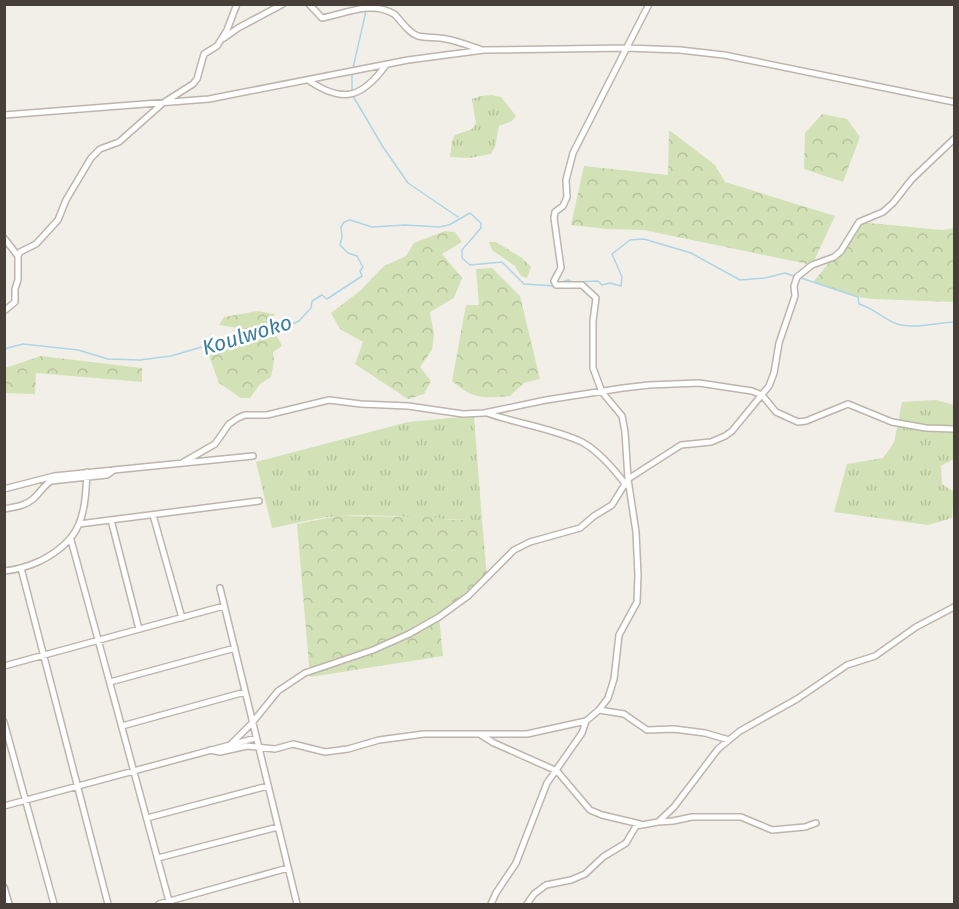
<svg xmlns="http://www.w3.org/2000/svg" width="959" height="909" font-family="'Fira Sans',sans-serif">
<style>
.grass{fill:url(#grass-tufts)}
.forest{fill:url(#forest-crowns)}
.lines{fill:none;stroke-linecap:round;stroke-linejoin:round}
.stream{stroke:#acd5e8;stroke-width:1.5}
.minor-casing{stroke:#bdb5ac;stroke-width:8}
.minor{stroke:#fff;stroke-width:5}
.labels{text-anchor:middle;stroke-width:5;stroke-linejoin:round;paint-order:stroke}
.water-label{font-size:21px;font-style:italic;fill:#3b7d9e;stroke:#fff}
</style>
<defs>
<pattern id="grass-tufts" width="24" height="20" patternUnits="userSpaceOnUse" patternTransform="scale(1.5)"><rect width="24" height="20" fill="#d2e2b6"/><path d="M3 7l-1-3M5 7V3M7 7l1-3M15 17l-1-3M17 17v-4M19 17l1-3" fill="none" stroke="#b6c39d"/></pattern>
<pattern id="forest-crowns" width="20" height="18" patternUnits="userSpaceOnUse" patternTransform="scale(1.5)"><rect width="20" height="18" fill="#d2e2b6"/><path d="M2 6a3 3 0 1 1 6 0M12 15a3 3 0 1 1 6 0" fill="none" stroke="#b6c39d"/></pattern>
</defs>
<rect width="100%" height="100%" fill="#f2efe9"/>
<path class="grass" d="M492,95l9,2 15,19 -4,5 -13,5 -4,21 -4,7 -22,4 -19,-1 2,-16 3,-6 17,-6 4,-5 -4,-25 9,-3z
M496,242l26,16 9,9 -4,11 -6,-2 -6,-10 -23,-16 -3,-8z
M936,400l18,5v54l-13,7 1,18 12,8 -2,26 -24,7 -94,-13 13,-48 36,-6 11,-15 8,-41z
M474,416l8,104c-47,1 -94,-7 -142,-4 -22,1 -46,8 -68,12l-16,-66 152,-40z"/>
<path class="forest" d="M822,114l25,5 13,18 -17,45 -39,-13 1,-36z
M669,130l46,35 10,17 110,34 -23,49 -168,-35 -38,-1 -35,-4 13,-59 84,9z
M859,222l83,8 12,-2v77l-1,-3 -80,-3 -15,-2 -45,-15 21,-25z
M445,231l10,1 7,10 -20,12 20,24 -8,20 -24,14 4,22 -2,16 -12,17 11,14 -7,13 -16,5 -53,-35 8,-22 -23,-13 -9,-16 29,-22 24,-25 22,-10 8,-13z
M492,268l28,28 20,83 -16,4 -14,13c-27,2 -36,4 -58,-15l14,-76h13l-3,-36z
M258,311l16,3v12l-25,4 -30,-5 5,-8z
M277,336l5,10 -9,6 1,9 -3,16 -11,7 -10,14h-9l-22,-15 -10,-27 8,-9z
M41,356l101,12v14l-106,-9 -1,21 -30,-1v-25z
M338,516l94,1 18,3h32l5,58 -48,39 4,39 -133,21 -13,-153z"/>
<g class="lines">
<path class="stream" d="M353,68l13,-57
M352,92v-19
M353,96l30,51 25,36 50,34
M798,277l60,20 1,7c14,4 25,15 38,20 16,5 40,-1 57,-2
M559,283l9,-3 5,2 25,-1 4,4 8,-2 11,3 1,-9 -10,-23 18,-14 14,-1 47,14 49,27 25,-2 20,-5 9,3
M4,349l19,-5 55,6 30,9 32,1 31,-4 41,-12 74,-17 13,-6 12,-13 1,-7 10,-6 5,4 35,-23 -2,-5 3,-4 -6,-11 -9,-3 -8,-8 2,-8 -1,-10 3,-5 6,-2 22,7 33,-2 34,2 10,-2 21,-12 11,10v5l-19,22v8l8,7 32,-3 22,22 31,2"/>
<defs>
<path id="minor" d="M309,4l13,14c23,-4 49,-18 72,-4 8,7 13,18 24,22 9,2 19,1 28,3 12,2 24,7 36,11
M224,38l14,-10 45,-24
M308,80c35,24 54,18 78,-15
M4,115l205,-16 199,-39 76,-10 142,-2 54,2 44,5 230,47
M4,238l14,18
M4,311l11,-9v-13l3,-9v-24l2,-4 16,-8 22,-24 8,-20 25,-42 9,-9 19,-7 44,-39 30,-19 4,-5 7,-25 13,-8 10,-16 10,-26
M487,413c31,11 65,15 95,29 18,10 32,27 44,43
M182,463l33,-19 14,-20 9,-6 7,-3h22l62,-15 32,4 47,2 55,8 21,-1 62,-13 77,-12 26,-3 50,-2 53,8 10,4 14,17 22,10 8,-1 42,-17 44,18 34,6 28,1
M4,489l50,-13 199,-20
M4,509c11,-2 21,-3 29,-10 7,-6 10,-13 18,-18l56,-6 7,-5
M153,515l29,103
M111,520l28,109
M79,524l180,-23
M71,540l98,361
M21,568l87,336
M4,571c13,-1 25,-5 36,-10 42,-21 45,-45 47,-89
M220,588l77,316
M4,666l220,-60
M110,682l125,-34
M599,710l25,4 23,16 27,-1 31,4 24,7
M4,722l50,182
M122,726l123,-34
M481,735l13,8 63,28 33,39 12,5 38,9
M210,750l10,2 27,-6 28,3 18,-5 32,8 23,-3 31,-9 45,-6h103l59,-13
M220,752l11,-8 21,-21 26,-32 27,-18 68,-23 36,-16 30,-17 29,-21 46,-46 16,-8 50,-14 14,-12 18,-11 16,-26 53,-34 30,-3 14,-6 7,-5 37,-45 5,-13 5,-30 16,-47 -1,-10 3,-9 15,-12 22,-8 7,-6 18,-29 24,-10 10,-9 19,-24 42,-40
M4,806l252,-68
M147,818l121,-32
M658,822l15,-1 19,-4h49l31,13 33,-3 11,-4
M158,858l120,-31
M4,887l5,17
M159,904l129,-36
M491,904l5,-11 20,-30 31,-80 35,-50 4,-12 13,-11 9,-12 6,-19 5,-44 18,-33 1,-27 -2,-43 -8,-53 -3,-47 -3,-16 -20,-24 -9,-24v-47l3,-23 -14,-13h-26l-2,-4 7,-13 -7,-50 1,-6 8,-6 4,-9 -1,-17 7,-27 76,-149
M527,904l7,-10 12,-9 25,-5 14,-6 18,-17 23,-14 10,-17 22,-4 16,-15 44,-58 22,-18 57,-32 50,-34 28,-9 41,-29 38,-20"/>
</defs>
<use href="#minor" class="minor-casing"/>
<use href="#minor" class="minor"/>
</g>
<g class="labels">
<g class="water-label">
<text transform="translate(247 335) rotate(-17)" y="7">Koulwoko</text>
</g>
</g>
<rect width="959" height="909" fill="none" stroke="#453f38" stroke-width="12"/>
</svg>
